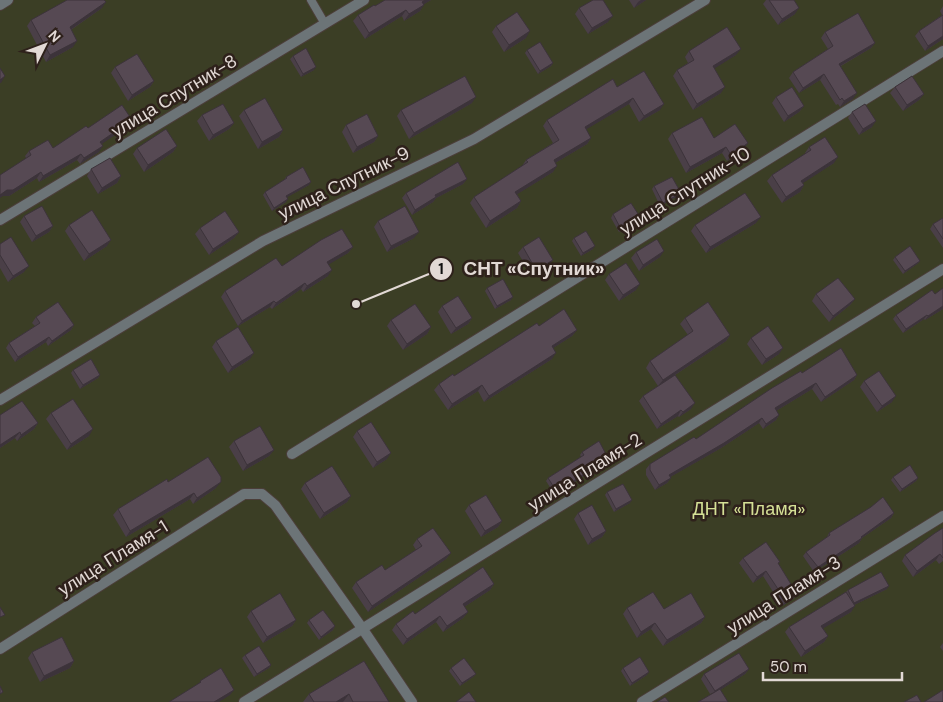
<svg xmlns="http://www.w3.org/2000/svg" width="943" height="702" font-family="'DM Sans',sans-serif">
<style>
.green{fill:#3b3e25}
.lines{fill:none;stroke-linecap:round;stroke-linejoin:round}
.lane-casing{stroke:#4b3e39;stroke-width:10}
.street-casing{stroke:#4b3e39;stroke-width:12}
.lane{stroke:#6c7477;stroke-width:8}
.street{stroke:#6c7477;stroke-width:10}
.wall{fill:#4a3f47}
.shaded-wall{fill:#3c333a}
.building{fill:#564953;stroke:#3c333a}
.labels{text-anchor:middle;stroke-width:5;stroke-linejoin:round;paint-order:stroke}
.street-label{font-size:18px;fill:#e2d9d5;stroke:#2e211b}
.park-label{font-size:18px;fill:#d5e096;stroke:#2e211b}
.leader{fill:none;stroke:#e2d9d5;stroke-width:2}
.callout-dot{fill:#e2d9d5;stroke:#2e211b;stroke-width:2}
.mark-label{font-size:15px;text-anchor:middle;font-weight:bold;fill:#111}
.callout-label{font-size:19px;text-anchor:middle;font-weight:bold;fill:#e2d9d5;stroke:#2e211b;stroke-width:5;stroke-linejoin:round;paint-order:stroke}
</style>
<rect width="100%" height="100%" fill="#2e211b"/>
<path class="green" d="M0,0h943v702h-943z"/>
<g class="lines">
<defs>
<path id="lane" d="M311,0l14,24"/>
<path id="street" d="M0,5l8,-5
M0,220l364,-220
M0,400l263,-159 211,-102 231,-139
M292,454l651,-403
M0,649l244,-155h18l13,11 87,123 50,74
M244,702l699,-433
M642,702l301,-186"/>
</defs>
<use href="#lane" class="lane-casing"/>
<use href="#street" class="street-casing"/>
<use href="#lane" class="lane"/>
<use href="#street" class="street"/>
</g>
<path class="wall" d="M385,0h46l-7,4 -4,7 -16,10 -2,-5 -37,23 -12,-18 5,-6 17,-9z
M629,0h17l-12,8z
M766,0h28l1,14 -17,11 -15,-21z
M943,6v33l-18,12 -10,-15 4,-5 23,-16 -2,-4z
M102,8l-31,22 2,17 -27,15 -19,-36 4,-6z
M579,8l29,14 -20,12 -13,-20z
M496,26l30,12 -22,14 -12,-20z
M825,32l50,11 -4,5 -30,18 12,33 -13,8 -2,-3 -2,1 -16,-25 -21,13 -10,-15 4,-6 35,-23 -7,-11z
M527,50l26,13 -2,3 -13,8 -13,-21z
M689,51l47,4 -22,13 7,25 -28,17 -20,-34 4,-6 11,-7 -3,-6z
M293,56l21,14 -13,7 -11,-18z
M115,67l39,14 -4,6 -22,14 -17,-28z
M617,87l43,23 -21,12 -10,-18 -43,25 5,9 -4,6 -32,19 -2,9 -36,22 4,7 -4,7 -31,20 -16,-25 4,-6 48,-31 4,-6 27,-17 -10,-17 4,-6z
M895,87l29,7 -5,6 -16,11 -13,-18z
M776,97l28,9 -5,6 -15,10 -12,-19z
M472,103l-63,36 -12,-23 4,-6z
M244,110l39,20 -4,7 -21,12 -19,-33z
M852,112l20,15 -13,8 -11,-17z
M202,115l32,8 -5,6 -20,12 -12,-20z
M346,125l32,11 -4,6 -21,11 -11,-21z
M128,126l-27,18 -2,8 -19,12 -3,-4 -38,22 -2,-4 -28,18h-6l23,-38 -1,-2 4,-5 24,-3 35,-20z
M672,133l42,5 30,11 -17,12 -5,-8 -36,20 -18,-34z
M177,146l-4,6 -29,20 -11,-18 4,-6z
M809,147l25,16 -32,20 2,2 -4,7 -18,11 -15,-22 5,-6 33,-21v-1z
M91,169l30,7 -4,7 -19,11 -11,-18z
M286,177l23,8 -22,12 -1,5 -14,9 -9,-16 2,-3 19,-12z
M467,179l-4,5 -27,14 -3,4 -21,13 -10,-17 4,-5z
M654,186l24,10 -18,10 -8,-17z
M613,214l27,3 -2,3 -19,12 -8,-14z
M24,216l29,10 -4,6 -17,10 -12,-20z
M943,218v30l-13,-19 3,-5z
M378,221l36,17 -27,14 -13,-25z
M756,223l-50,30 -15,-22 4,-6z
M69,225l38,21 -23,15 -19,-30z
M200,228l39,4 -5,6 -25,17 -14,-21z
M574,238l19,11 -12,7 -9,-15z
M0,244l24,28 -16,10 -8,-14z
M353,247l-5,6 -20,11v12l-25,16 -2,-3 -29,20 -2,-2 -32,19 -17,-29 4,-6 57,-25z
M523,247l30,13 -5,6 -16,10 -14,-23z
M636,252l24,5 -21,14 -8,-13z
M895,257l25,4 -3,3 -14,10 -10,-14z
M609,274l27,16 -17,11 -14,-21z
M487,288l24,12 -16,9 -10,-18z
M816,294l39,5 -5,6 -21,17 -17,-21z
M442,306l30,12 -4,6 -17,10 -13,-22z
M943,309l-18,11 -1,-1 -21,14 -10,-14 3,-4z
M36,317l38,8 -3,5 -23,16 -2,-4 -31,20 -9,-14 3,-5 26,-17 -3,-3z
M685,318l45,17 -4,6 -51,34 16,34 -12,8 -1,-1 -21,13 -18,-28 4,-5 15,-10 -12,-18 4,-7 38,-26 -8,-11z
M391,320l40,7 -4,7 -24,16 -16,-24z
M539,326l38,4 -5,6 -19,12 -1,11 -68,43 -6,-11 -30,19 -14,-20 5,-6 15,-8z
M751,338l28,16 -17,11 -15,-21z
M216,341l34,18 -22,14 -16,-26z
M73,370l27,5 -2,3 -18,11 -9,-16z
M802,373l55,2 -3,5 -33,22 -9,-13 -36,22 3,4 -3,5 -13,9 -4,-6 -38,25 -51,29 1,1 -4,5 -12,7 -9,-15v-6l4,-5 46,-25z
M864,381l28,21 -15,10 -17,-25z
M51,413l38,23 -22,14 -21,-31z
M0,415l38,8 -4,6 -17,12 -2,-3 -15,10z
M357,431l30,28 -14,9 -20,-31z
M234,441l40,9 -5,6 -26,15 -14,-24z
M582,452l24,9 -51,34 -9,-14 2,-3 33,-21 -1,-2z
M893,477l25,1 -2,3 -16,11 -9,-12z
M168,482l48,6 -23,16 -3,-5 -64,38 -13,-22 5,-6z
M305,483l46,13 -4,6 -27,17 -19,-30z
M607,492l23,11 -16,9 -9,-17z
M469,505l33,16 -4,6 -17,10 -16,-26z
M578,513l28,18 -4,6 -14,8 -14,-26z
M894,513l-3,5 -29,20 -3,5 -45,29 -11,-16 3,-4 21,-15 2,-4z
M943,528v33l-4,3 -3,-4 -23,17 -11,-16 3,-6z
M417,539l34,14 -5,6 -78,53 -16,-24 4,-6 29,-12 31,-20 -3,-5z
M743,558l35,6 19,30 -4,5 -11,7 -19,-30 -10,7 -14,-20z
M494,584l-4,6 -26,17 4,5 -5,6 -20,14 -7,-10 -33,23 -11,-15 4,-6 19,-10z
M887,589l-33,16 -3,7 -28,16 5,8 -4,6 -23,15 -16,-25 4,-5 57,-35 2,-2z
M627,608l37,1 41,8 -4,6 -38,23 -12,-17 -14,9 -14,-24z
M251,611l45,9 -4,6 -29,17 -16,-26z
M309,620l26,6 -2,4 -14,10 -12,-17z
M943,643v8l-3,-4z
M32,652l42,9 -4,7 -30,14 -12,-24z
M245,655l26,10 -2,3 -15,9 -12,-19z
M364,661l25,41h-86l6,-8z
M451,668l25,6 -3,3 -13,9 -11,-15z
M623,668l24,7 -17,11 -9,-15z
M749,669l-4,5 -25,16 -10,4 -9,-15 3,-5z"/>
<path class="shaded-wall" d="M425,0h6l-13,8 4,-6z
M641,0h5l-12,8 4,-6z
M106,2l-4,6 -36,25 4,-6z
M424,5l-4,6 -16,10 5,-7z
M799,8l-4,6 -17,11 4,-6z
M406,10l-4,6 -37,23 4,-6z
M613,16l-5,6 -20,12 4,-6z
M530,31l-4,7 -22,14 5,-7z
M943,36v3l-18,12 3,-5z
M77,41l-4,6 -27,15 4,-7z
M875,43l-4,5 -36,21 4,-5z
M741,49l-5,6 -27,17 4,-6z
M553,63l-2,3 -13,8 2,-3z
M316,67l-2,3 -13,7 2,-3z
M824,74l-4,6 -21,13 4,-5z
M5,76l-4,7h-1v-3z
M154,81l-4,6 -22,14 4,-6z
M725,87l-4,6 -28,17 4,-6z
M857,93l-4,6 -13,8 4,-6z
M924,94l-5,6 -16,11 4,-6z
M476,97l-4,6 -63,36 5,-6z
M633,98l-4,6 -49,29 5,-6z
M664,104l-4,6 -21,12 5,-6z
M804,106l-5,6 -15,10 4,-6z
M132,120l-4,6 -32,22 4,-6z
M876,121l-4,6 -13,8 4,-6z
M234,123l-5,6 -20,12 4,-6z
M283,130l-4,7 -21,12 4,-7z
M378,136l-4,6 -21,11 4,-6z
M591,138l-4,6 -37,22 4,-6z
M748,143l-4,6 -17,12 4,-6z
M103,146l-4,6 -19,12 4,-6z
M177,146l-4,6 -29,20 4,-7z
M726,147l-4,6 -36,20 4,-6z
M81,154l-4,6 -38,22 4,-6z
M838,157l-4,6 -37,24 4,-6z
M557,166l-4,6 -42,26 4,-6z
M41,172l-4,6 -28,18h-6l-3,2v-3l7,-5z
M121,176l-4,7 -19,11 4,-6z
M467,179l-4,5 -27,14 -3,4 -21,13 3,-5 20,-15z
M311,182l-2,3 -25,14 2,-3z
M804,185l-4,7 -18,11 4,-6z
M681,193l-3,3 -18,10 3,-3z
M288,199l-2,3 -14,9 2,-3z
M521,201l-4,7 -31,20 4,-7z
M640,217l-2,3 -19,12 2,-3z
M761,217l-5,6 -50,30 4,-6z
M53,226l-4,6 -17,10 4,-6z
M239,232l-5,6 -25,17 4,-6z
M419,232l-5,6 -27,14 4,-6z
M111,240l-4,6 -23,15 5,-7z
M595,246l-2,3 -12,7 2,-3z
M353,247l-5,6 -25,15 4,-6z
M664,251l-4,6 -21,14 4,-6z
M553,260l-5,6 -16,10 4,-6z
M920,261l-3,3 -14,10 2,-3z
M29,266l-5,6 -16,10 5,-6z
M332,270l-4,6 -25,16 4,-6z
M305,283l-4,6 -29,20 4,-6z
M640,284l-4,6 -17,11 4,-6z
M513,297l-2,3 -16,9 2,-3z
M855,299l-5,6 -21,17 4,-6z
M274,301l-4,6 -32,19 4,-5z
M943,306v3l-18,11 3,-4z
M927,315l-3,4 -21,14 3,-4z
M472,318l-4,6 -17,10 5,-6z
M74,325l-3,5 -23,16 4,-5z
M431,327l-4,7 -24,16 4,-6z
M577,330l-5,6 -25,16 5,-6z
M730,335l-4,6 -68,45 5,-6z
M49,337l-3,5 -31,20 3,-5z
M783,348l-4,6 -17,11 4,-6z
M254,353l-4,6 -22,14 4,-6z
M556,353l-4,6 -68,43 5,-6z
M100,375l-2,3 -18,11 3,-4z
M857,375l-3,5 -33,22 4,-5z
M816,383l-4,6 -41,25 4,-6z
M482,385l-4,6 -30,19 4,-6z
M896,396l-4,6 -15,10 5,-6z
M695,403l-4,6 -12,8 4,-5z
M681,410l-3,6 -21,13 4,-5z
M779,415l-3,5 -13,9 3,-5z
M762,418l-3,5 -38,25 -56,32 4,-5z
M38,423l-4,6 -17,12 4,-6z
M93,429l-4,7 -22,14 4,-6z
M20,432l-5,6 -15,10v-3z
M274,450l-5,6 -26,15 4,-6z
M391,453l-4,6 -14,9 4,-6z
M608,458l-2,3 -51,34 2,-3z
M671,478l-4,5 -12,7 4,-5z
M918,478l-2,3 -16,11 2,-3z
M221,482l-5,6 -23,16 4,-6z
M194,493l-4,6 -64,38 4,-6z
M351,496l-4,6 -27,17 4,-6z
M632,500l-2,3 -16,9 2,-3z
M894,513l-3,5 -32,22 3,-2 -3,5 -45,29 4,-5z
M502,521l-4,6 -17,10 4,-6z
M606,531l-4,6 -14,8 4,-6z
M451,553l-5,6 -78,53 4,-6z
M940,554l-4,6 -23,17 4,-6z
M766,571l-3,5 -10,7 4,-6z
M494,584l-4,6 -32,21 5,-7z
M889,586l-2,3 -35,17 2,-3z
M797,594l-4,5 -11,7 4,-5z
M855,606l-4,6 -34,20 4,-6z
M468,612l-5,6 -20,14 4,-6z
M440,616l-4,6 -33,23 4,-6z
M705,617l-4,6 -38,23 4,-6z
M296,620l-4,6 -29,17 4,-6z
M655,623l-4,6 -14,9 4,-6z
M335,626l-2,4 -14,10 2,-3z
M828,636l-4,6 -23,15 4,-6z
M74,661l-4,7 -30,14 4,-6z
M271,665l-2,3 -15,9 3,-3z
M749,669l-4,5 -34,22 4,-5z
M649,672l-2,3 -17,11 2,-3z
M476,674l-3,3 -13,9 2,-3z
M234,690l-4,5 -11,7h-5z
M349,694l-6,8h-7z"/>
<path class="building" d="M67,0h37l2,2 -36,25 7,14 -27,14 -19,-35z
M385,0h40l-3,2 2,3 -15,9 -3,-4 -37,23 -11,-18 16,-10 1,1z
M593,0h10l10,16 -21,12 -13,-20z
M769,0h25l5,8 -17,11z
M517,12l13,19 -21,14 -13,-19z
M858,13l17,30 -36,21 18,29 -13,8 -2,-3 -2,2 -16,-26 -21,14 -10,-16 40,-26 -8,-14z
M943,15v21l-15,10 -9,-15z
M727,27l14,22 -28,17 12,21 -28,17 -20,-34 17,-10 -5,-9z
M540,42l13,21 -13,8 -13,-21z
M306,48l10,19 -13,7 -10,-18z
M137,54l17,27 -22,14 -17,-28z
M0,68l5,8 -5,4z
M644,71l20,33 -20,12 -11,-18 -48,29 6,11 -37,22 3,6 -42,26 6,9 -31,20 -16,-24 54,-35 -2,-2 33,-20 -12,-20 66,-41 4,8z
M465,76l11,21 -62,36 -13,-23z
M912,76l12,18 -17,11 -12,-18z
M792,87l12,19 -16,10 -12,-19z
M265,98l18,32 -21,12 -18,-32z
M223,104l11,19 -21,12 -11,-20z
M865,104l11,17 -13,8 -11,-17z
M122,105l10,15 -32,22 3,4 -19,12 -3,-4 -38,22 -2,-4 -28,18h-6l-7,5v-20l31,-20 -2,-4 19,-11 5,8 33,-22 2,2z
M367,114l11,22 -21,11 -11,-22z
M702,117l12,21 21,-14 13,19 -17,12 -5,-8 -36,20 -18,-34z
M166,129l11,17 -29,19 -11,-17z
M825,137l13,20 -37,24 3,4 -18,12 -14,-22 39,-25 -2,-3z
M110,158l11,18 -19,12 -11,-19z
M458,162l9,17 -32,16 1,2 -21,13 -9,-17z
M303,167l8,15 -25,14 2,3 -14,9 -9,-16 22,-14 -1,-1z
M672,177l9,16 -18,10 -9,-17z
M745,193l16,24 -51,30 -15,-22z
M631,203l9,14 -19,12 -8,-15z
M42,206l11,20 -17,10 -12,-20z
M405,206l14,26 -28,14 -13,-25z
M92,210l19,30 -22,14 -20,-29z
M225,211l14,21 -26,17 -13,-21z
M943,218v21l-10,-15z
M342,229l11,18 -26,15 5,8 -25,16 -2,-3 -29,20 -2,-2 -32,20 -17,-30 51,-33 6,8 39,-26z
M586,231l9,15 -12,7 -9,-15z
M11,237l18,29 -16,10 -13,-21v-11z
M539,237l14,23 -17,10 -13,-23z
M657,239l7,12 -21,14 -7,-13z
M910,246l10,15 -15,10 -10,-14z
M626,263l14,21 -17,11 -14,-21z
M838,278l17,21 -22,17 -17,-22z
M503,279l10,18 -16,9 -10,-18z
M943,288v18l-15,10 -1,-1 -21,14 -10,-14 36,-25 3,4z
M458,296l14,22 -16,10 -14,-22z
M58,302l16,23 -22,16 -3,-4 -31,20 -9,-14 31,-20 -4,-6z
M708,302l22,33 -67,45 -13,-19 43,-30 -8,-13z
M415,304l16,23 -24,17 -16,-24z
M564,309l13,21 -25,16 4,7 -67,43 -7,-11 -30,19 -13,-20 14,-10 1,2 83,-53 2,3z
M768,326l15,22 -17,11 -15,-21z
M238,327l16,26 -22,14 -16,-26z
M841,348l16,27 -32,22 -9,-14 -41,25 4,7 -13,9 -4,-6 -38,25 -55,32 2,3 -12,7 -9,-15v-6l44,-27 2,2 76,-51 29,-17 1,2z
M91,359l9,16 -17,10 -10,-15z
M879,371l17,25 -14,10 -18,-25z
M675,375l20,28 -12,9 -2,-2 -20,14 -18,-28z
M73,399l20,30 -22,15 -20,-31z
M22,401l16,22 -17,12 -1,-3 -20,13v-30z
M371,422l20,31 -14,9 -20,-31z
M260,426l14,24 -27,15 -13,-24z
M599,441l9,17 -51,34 -9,-14 36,-23 -2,-3z
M208,457l13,20v5l-24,16 -3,-5 -64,38 -12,-22 49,-30 1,3z
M910,465l8,13 -16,11 -9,-12z
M332,466l19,30 -27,17 -19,-30z
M623,484l9,16 -16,9 -9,-17z
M486,495l16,26 -17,10 -16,-26z
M883,497l11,16 -33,24 1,1 -44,29 -12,-15 24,-17 -1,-2 42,-26z
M592,505l14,26 -14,8 -14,-26z
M433,528l18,25 -79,53 -16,-24 26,-17 3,5 37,-24 -5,-7z
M943,528v30l-3,-4 -23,17 -12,-16 30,-22z
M766,542l14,20 -2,1 19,31 -11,7 -20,-30 -9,6 -14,-19z
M483,567l11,17 -31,20 5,8 -21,14 -7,-10 -33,23 -11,-15 17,-13 2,3z
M881,572l8,14 -35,17 -6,-13z
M653,592l11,17 27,-16 14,24 -38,23 -12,-17 -14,9 -14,-24z
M846,592l9,14 -34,20 7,10 -23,15 -16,-24z
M280,593l16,27 -29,17 -16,-26z
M0,607l5,8 -5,2z
M323,610l12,16 -14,11 -12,-17z
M62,637l12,24 -30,15 -12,-24z
M259,646l12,19 -14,9 -12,-19z
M739,653l10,16 -34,22 -11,-17z
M640,657l9,15 -17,11 -9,-15z
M464,658l12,16 -14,9 -11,-15z
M364,661l25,41h-36l-4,-8 -13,8h-22l-5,-8z
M221,668l13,22 -20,12h-45l32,-20 -1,-1z
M0,686l3,6 -3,2z
M720,689l8,13h-30z
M943,690v12h-19z
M469,692l7,10h-20z
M917,695l4,7h-17z
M665,697l4,5h-12z"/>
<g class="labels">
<g class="street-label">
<text transform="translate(174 96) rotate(-31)" y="6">улица Спутник-8</text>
<text transform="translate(344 183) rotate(-26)" y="6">улица Спутник-9</text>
<text transform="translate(685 191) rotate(-32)" y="6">улица Спутник-10</text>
<text transform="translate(585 472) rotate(-32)" y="6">улица Пламя-2</text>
<text transform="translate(113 558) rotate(-32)" y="6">улица Пламя-1</text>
<text transform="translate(784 595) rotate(-32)" y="6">улица Пламя-3</text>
</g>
<g class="park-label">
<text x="749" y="515">ДНТ «Пламя»</text>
</g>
</g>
<path class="leader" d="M356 304L441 269"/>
<g class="callout-dot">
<circle cx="356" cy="304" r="5"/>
<circle cx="441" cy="269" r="12"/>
</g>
<g class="mark-label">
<text x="441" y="274">1</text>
</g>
<g class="callout-label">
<text x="534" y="275">СНТ «Спутник»</text>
</g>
<g transform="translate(45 45) rotate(48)" stroke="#2e211b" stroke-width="4" paint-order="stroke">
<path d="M0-4L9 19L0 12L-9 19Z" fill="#e2d9d5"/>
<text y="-8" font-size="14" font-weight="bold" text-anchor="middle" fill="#e2d9d5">N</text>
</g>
<path d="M763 672v8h139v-8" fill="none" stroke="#e2d9d5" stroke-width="2.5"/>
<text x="770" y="672" font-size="15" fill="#e2d9d5" stroke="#2e211b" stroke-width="4" paint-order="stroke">50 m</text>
</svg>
